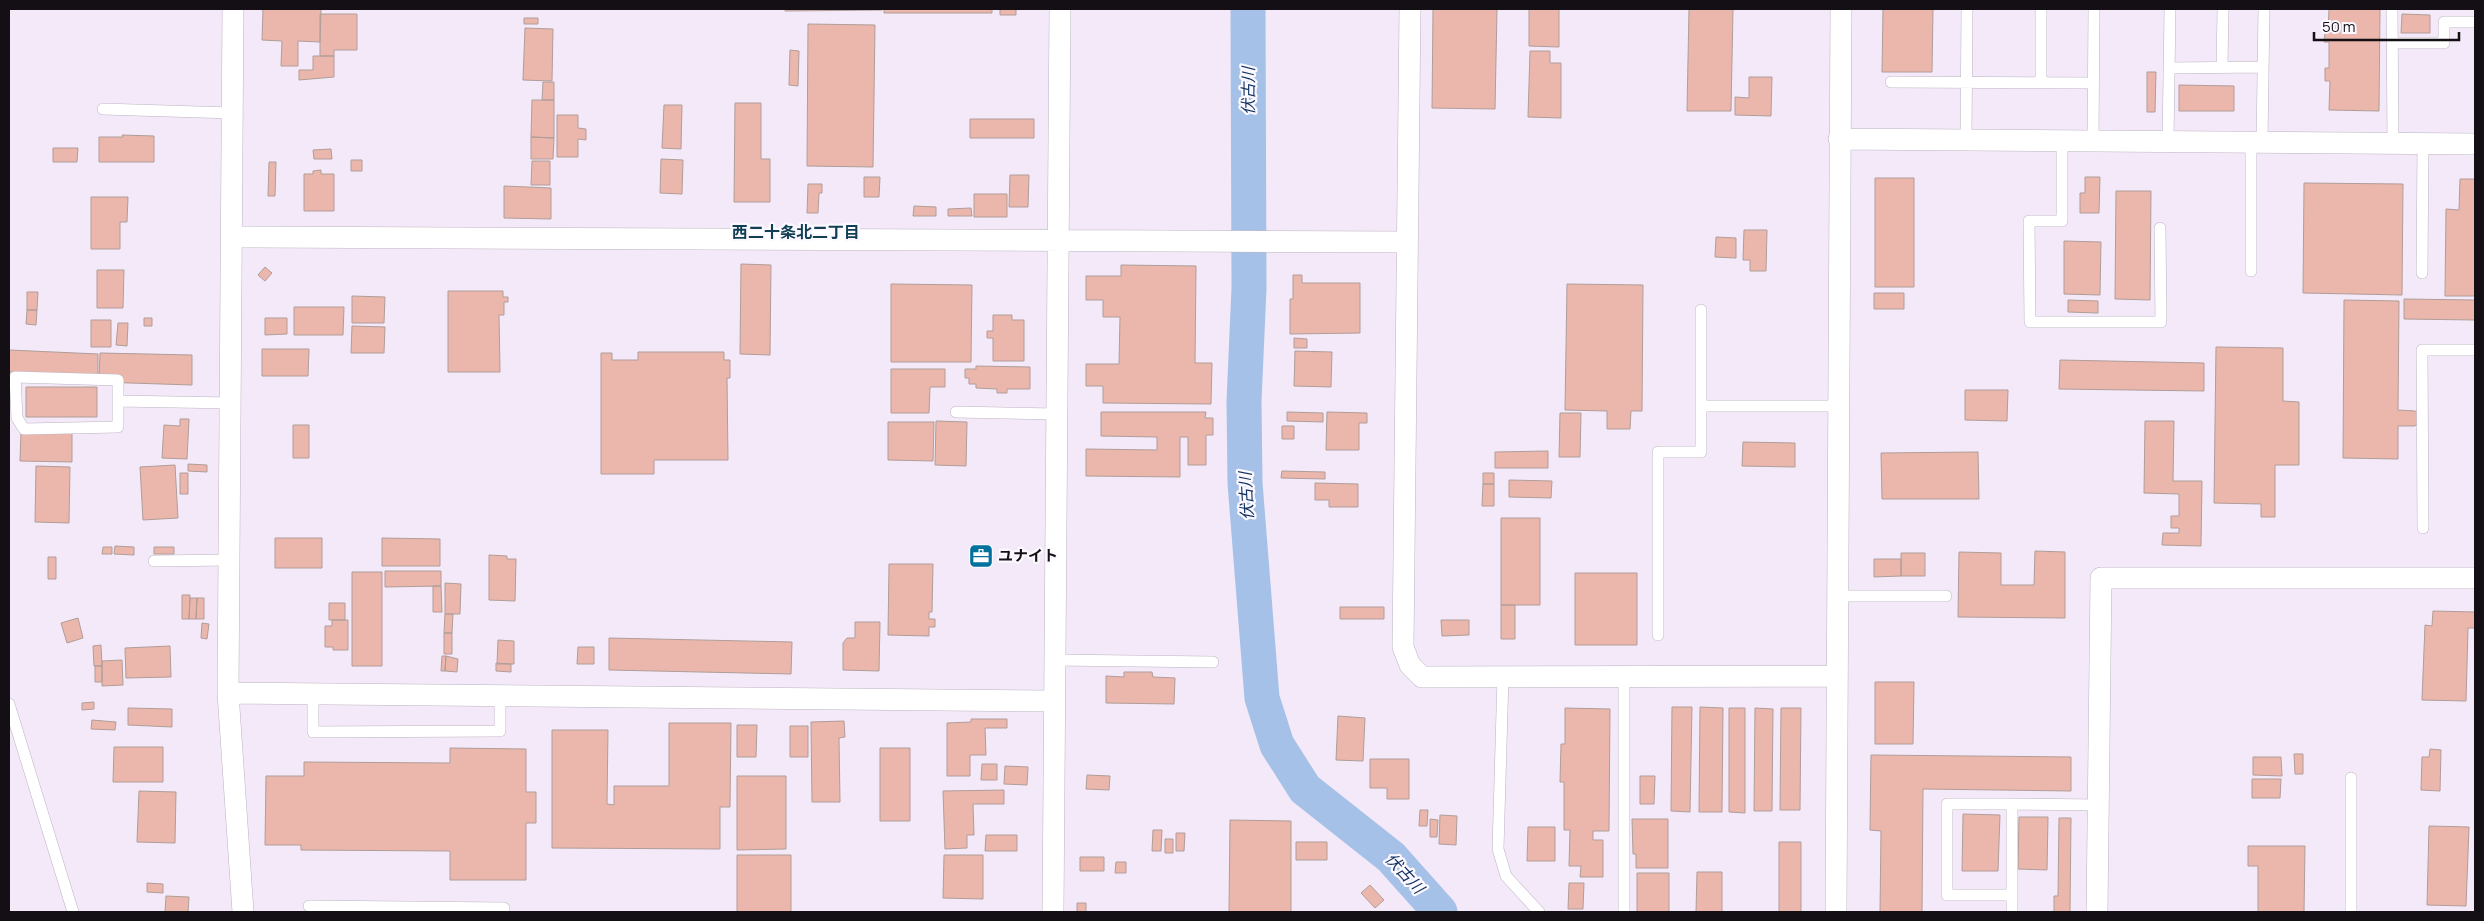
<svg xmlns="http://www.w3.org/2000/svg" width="2484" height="921" font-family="Manrope,'Noto Sans JP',sans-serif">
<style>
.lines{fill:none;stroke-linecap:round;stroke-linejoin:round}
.river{stroke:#a6c1e8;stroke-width:35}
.building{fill:#ebb7ac;stroke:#b09d99}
.lane-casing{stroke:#bdb4c2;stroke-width:12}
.street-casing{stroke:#bdb4c2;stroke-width:22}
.lane{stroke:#fff;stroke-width:11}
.street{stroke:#fff;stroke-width:21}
.labels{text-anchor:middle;stroke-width:4.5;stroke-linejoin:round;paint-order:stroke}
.poi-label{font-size:15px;font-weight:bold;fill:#130f14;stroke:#fcf8ff;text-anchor:start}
.water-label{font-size:16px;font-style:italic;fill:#0c305f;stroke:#fcf8ff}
.neighbourhood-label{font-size:16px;font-weight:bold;fill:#113e53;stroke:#fcf8ff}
</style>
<rect width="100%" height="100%" fill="#f3e9f8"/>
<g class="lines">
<path class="river" d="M1248,9l1,279 -5,113 1,82 17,215 15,47 28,44 86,68 49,55"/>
</g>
<path class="building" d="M263,9h58l-1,33 -22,-1v25h-17l1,-25 -20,-1z
M785,9h97v1l-97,1z
M884,9h108v4h-108z
M1000,9h16v6h-16z
M1433,9h64l-2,100 -63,-1z
M1529,9h30v38l-30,-1z
M1689,9h44l-2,102h-44z
M1883,9h50l-1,63h-50z
M2329,9h51l-1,102 -50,-1 1,-29h-5v-13h4v-26h-5l1,-9h3z
M320,14h37v36h-23v6h-14z
M2402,14l28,1v18h-29z
M524,18h14v6h-14z
M808,24l67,1 -2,142 -66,-1z
M525,28l28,1 -1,52 -29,-1z
M790,50l9,1 -1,35 -9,-1z
M1530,51h20v12h11v55l-33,-1z
M313,56h21v21l-35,3v-10h14z
M2147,72h9l-1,40h-8z
M1749,77h23l-1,39 -36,-1v-18l14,1z
M543,82h11v18h-12z
M2179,85l55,1v25h-55z
M532,100h22v38l-23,-1z
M735,103h26v56h9v43h-36z
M664,105h18l-1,44 -19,-1z
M557,115h21v13l8,1v11l-8,-1v18h-21z
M970,119h64v19h-64z
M122,135l32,1v26h-55v-25h24z
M531,137l23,1 -1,21h-22z
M53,148h25l-1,14h-24z
M331,149l1,10h-18l-1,-9z
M661,159l22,1 -1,34 -22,-1z
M351,160h11v11h-11z
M532,161h18v24h-19z
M269,162h7l-1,34h-7z
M321,170v4h13v37h-30v-37h9v-3z
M1010,175h19l-1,32h-19z
M864,177h16l-1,20h-15z
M2085,177h15l-1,36h-19v-20h5z
M1875,178h39v109h-39z
M2460,179h15v117h-30l1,-87 13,1z
M2304,183l99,1 -1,111 -99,-2z
M808,184h14v9h-3l-1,20h-11z
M504,186l47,2v31l-47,-1z
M2116,191h35l-1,109 -35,-1z
M974,194h33v23h-33z
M91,197h37l-1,25h-7v27h-29z
M914,206l22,1v9h-23z
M971,208l1,8h-24v-7z
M1744,230h23l-1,41h-16v-11h-7z
M1716,237l20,1v20l-21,-1z
M2064,241l37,1 -1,53 -36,-1z
M741,264l30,1 -1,90 -30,-1z
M1121,265l75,1 -1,97h17l-1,41 -108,-1v-17h-17v-22h33l1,-47h-17v-17h-17v-24h35z
M265,267l7,6 -7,8 -7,-6z
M97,270h27l-1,38h-26z
M1293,275h9v8h58v50l-70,1v-35h3z
M891,284l81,1 -1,77h-80z
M1567,284l76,1 -1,126h-11l-1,18h-23v-18l-42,-1z
M448,291h55v6h5v5h-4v13h-5l1,57h-52z
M27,292h11l-1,18h-10z
M1874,293h30v16h-30z
M352,296l33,1 -1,26h-32z
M2404,299l71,1v20l-71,-1z
M2068,300l30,1v12l-30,-1z
M2344,300l55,1 -1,109 17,1 4,3 -1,9 -3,3h-17v33l-55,-1z
M294,307h50l-1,28h-49z
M27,310h10l-1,15 -10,-1z
M993,315h19v5h12v41h-31v-23h-6v-7h6z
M144,318h8v8h-8z
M265,318h22v16l-22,1z
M91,320h20v27h-20z
M118,323h10l-1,23 -11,-1z
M352,326l33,1 -1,26h-33z
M1294,338l13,1v9h-13z
M2216,347l67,1v53l16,1v63h-24v52h-14v-13l-47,-1z
M262,349h47l-1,27h-46z
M9,350l89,4v22l-89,-4z
M1295,351l37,1 -1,35 -37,-1z
M638,352h86v8h6v18h-3l1,82h-74v14h-53v-121h11v7h26z
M100,353l92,2v30l-93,-3z
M2060,360l144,3v28l-145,-2z
M976,366l54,1v22h-23v4h-10v-4l-21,-1v-4h-7v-6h-4v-9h11z
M891,369h54v18h-15l-1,26h-38z
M26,387h71v30h-71z
M1965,390h43l-1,31 -42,-1z
M1101,412h105l-1,6h8v17h-7v30h-18v-28h-8v40l-94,-1v-27l71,1v-13l-56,-1z
M1287,412l36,1v9l-36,-1z
M1327,412l40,1v10h-8v27h-33z
M1560,413h21l-1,44h-21z
M180,419h9l-2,40 -25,-1 2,-33 16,1z
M936,421l31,1 -1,44 -31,-1z
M2145,421h29l-1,60h29l-1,65 -39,-1 1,-12h16v-5h-8v-12h8v-22l-35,-1z
M888,422h46l-1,39 -45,-1z
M293,425h16v33h-16z
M1282,426h12v13h-12z
M21,431l51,1v30l-52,-1z
M1743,442l52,1v24l-53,-1z
M1548,451v17h-53v-16z
M1978,452l1,47h-97l-1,-46z
M188,464l19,1v7l-19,-1z
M175,465l3,53 -35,2 -3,-53z
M36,466l34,1 -1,56 -34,-1z
M1282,471l43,1v7l-44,-1z
M180,473h8v21h-8z
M1483,473h11v11h-11z
M1509,480l43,1 -1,17 -42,-1z
M1315,483l43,1v23h-29v-7h-14z
M1483,484h11v22h-12z
M1501,518h39v87h-39z
M275,538h47v30h-47z
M382,538l58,1v27h-58z
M115,546l19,1v8l-20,-1z
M103,547h9v7h-10z
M154,547h20v7h-20z
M2035,551l30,1v66l-107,-1 1,-65 42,1v32h33z
M1901,553h24v23h-24z
M489,555l18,1v3h9l-1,42 -26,-1z
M48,557h8v22h-8z
M1874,559h27v17l-27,1z
M889,564h44l-1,48h-3v7h6v8h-6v9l-41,-1z
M385,571h56v15l-56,1z
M352,572h30v94h-30z
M1575,573h62v72h-62z
M445,583l16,1 -1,30h-15z
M433,586h8l1,26h-9z
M182,595h8l-1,24h-7z
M190,598h7l-1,21h-7z
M197,598h7v21h-8z
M329,603h16v17h-16z
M1501,605h14v34h-14z
M1340,607h44v12h-44z
M2433,611l42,1v16h-7l-2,73 -44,-1 3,-75 7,1z
M445,614h8l-1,19h-8z
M78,618l5,20 -16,5 -6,-20z
M332,620h16v30h-15v-3h-8v-21h7z
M1441,620h28v15l-27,1z
M855,622h25l-1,49 -36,-1v-27l4,-5h8z
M202,623l7,1 -2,15 -6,-1z
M444,633h8v21h-8z
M609,638l183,4 -1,32 -182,-4z
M498,640l16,1v23h-17z
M101,645l1,21h-8l-1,-20z
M170,646l1,31 -45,1 -1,-30z
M578,647h16v17h-17z
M442,656h4l-1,15h-4z
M446,656l12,3 -1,13 -12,-1z
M122,660l1,25 -21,1v-25z
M496,663l15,1v8l-15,-1z
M95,666h7v16h-7z
M1124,672h28l1,5 22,1 -1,26 -68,-1v-27l18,1z
M1875,682h39l-1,62h-38z
M94,702v7l-12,1v-7z
M1672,707h20l-2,105 -19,-1z
M1700,707l23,1 -1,104h-23z
M128,708l44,1v18l-44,-2z
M1565,708l45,1 -1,122h-16v9h10v37h-23l1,-11h-12l1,-36h-6v-48h-4l1,-38h4z
M1729,708h16v105l-16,-1z
M1755,708l18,1 -1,102h-18z
M1781,708h20l-1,102h-20z
M1338,716l27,2 -2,43 -27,-1z
M971,719h36v9h-22l1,27h-16v21h-23v-53l24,-1z
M92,720l24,2 -1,8 -24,-1z
M844,721l1,16 -6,1 1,64h-28l-1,-80z
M669,723h62l-1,84h-10v42l-168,-1v-118h56l-1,74 7,1v-19h55z
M737,725h20l-1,32h-19z
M790,726h18v31h-18z
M114,747h49v35h-50z
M450,748l76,1v43h10v31h-10v57h-76v-29l-149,-1v-5h-36l1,-69h38v-14l146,1z
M880,748h30v73h-30z
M2430,749l11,1 -1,41 -19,-1 1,-33h7z
M2294,754h9v20h-8z
M1871,755l200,2v34l-148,-2 -1,123h-42l1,-81 -11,-1z
M2253,757h28l1,19 -29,-1z
M1370,759h39v40h-22v-11h-17z
M982,764h15v16h-16z
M1005,766l23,1 -1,18 -23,-1z
M1087,775l23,1 -1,14 -23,-1z
M737,776h49v73l-49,1z
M1640,776h15l-1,28h-14z
M2252,779h29l-1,19h-28z
M1004,790v14h-31l1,31h-7v13l-22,1 -2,-58z
M139,791l37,1 -1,51 -38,-1z
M1420,810h8l-1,16h-8z
M1963,814l37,1 -2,56h-36z
M1440,815l17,1 -1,29 -17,-1z
M2019,817h29l-1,53 -29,-1z
M2059,818h12l-1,94h-16v-16h4z
M1430,819l8,1 -1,17h-7z
M1632,819h36v49h-32v-14h-3z
M1230,820l61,1v91h-62z
M2429,826l40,1 -3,79 -39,-1z
M1528,827h27v34h-28z
M1153,830h9l-1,21h-9z
M1176,833h9l-1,18h-8z
M986,835h31v16h-32z
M1165,839h8v14h-8z
M1296,842h31v18h-31z
M1779,842h22v70h-22z
M2248,846h57l-1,66h-46v-46h-10z
M737,855h54v57h-54z
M944,855h39v44l-40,-1z
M1080,857h24v14h-24z
M1116,862h10v11h-11z
M1697,872h25v40h-26z
M1637,873h32v39h-32z
M147,883l16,1v9l-16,-1z
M1569,883h15l-1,26h-15z
M1370,885l14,15 -9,8 -14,-15z
M166,896l23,1 -1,15h-23z
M1077,903h9v9h-9z"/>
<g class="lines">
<defs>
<path id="lane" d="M2392,9l1,134
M2393,43h51v-21h31
M2222,67l1,-58
M2169,68l94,-1
M1891,82l203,1
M2041,82v-73
M103,109l129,4
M1966,140l1,-131
M2062,140v81h-33l1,101h131l-1,-94
M2093,141l1,-132
M2168,141l2,-132
M2251,142v129
M2262,142l2,-133
M2422,273l1,-130
M1701,310v96h137
M15,377l103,3v47l-94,2 -7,-11z
M118,401l112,2
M956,412l101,2
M2423,528l-1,-178h53
M154,561l75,-1
M1837,596h109
M1658,635v-183h43v-46
M1054,660l159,2
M1503,677l-5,172 8,27 33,36
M1624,677v235
M313,693v39l187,-1v-36
M9,704l64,208
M2012,895h-65v-91h65
M309,906l195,2v4
M2012,912v-108l87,1
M2351,912v-134"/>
<path id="street" d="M233,9l-5,684 15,219
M1410,9l-7,638 7,18 12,12 415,-1
M1839,139l636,5
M231,237l1176,5
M228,693l825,8
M1053,912l7,-903
M1836,912l5,-903
M2097,912l4,-334h374"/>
</defs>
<use href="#lane" class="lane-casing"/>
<use href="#street" class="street-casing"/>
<use href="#lane" class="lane"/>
<use href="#street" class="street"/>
</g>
<defs>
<symbol id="office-square" viewBox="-11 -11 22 22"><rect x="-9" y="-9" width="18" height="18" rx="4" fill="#00729d" stroke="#fcf8ff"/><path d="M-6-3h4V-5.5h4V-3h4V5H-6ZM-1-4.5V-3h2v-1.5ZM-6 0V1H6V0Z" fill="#fff"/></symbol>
</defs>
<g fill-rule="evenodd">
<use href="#office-square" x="967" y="542" width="28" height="28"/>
</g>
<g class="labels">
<g class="poi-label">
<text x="998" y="561">ユナイト</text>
</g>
<g class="water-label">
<text transform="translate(1248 91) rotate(-90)" y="6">伏古川</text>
<text transform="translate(1246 496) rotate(-93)" y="6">伏古川</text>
<text transform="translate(1405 873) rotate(47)" y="6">伏古川</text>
</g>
<g class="neighbourhood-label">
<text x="796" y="238">西二十条北二丁目</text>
</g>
</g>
<rect width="2484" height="921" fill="none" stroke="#130f14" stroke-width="20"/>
<path d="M2314 32v8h145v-8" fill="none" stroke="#130f14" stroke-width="2.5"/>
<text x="2322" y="32" font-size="15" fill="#130f14" stroke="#fcf8ff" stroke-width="4" paint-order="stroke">50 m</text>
</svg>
